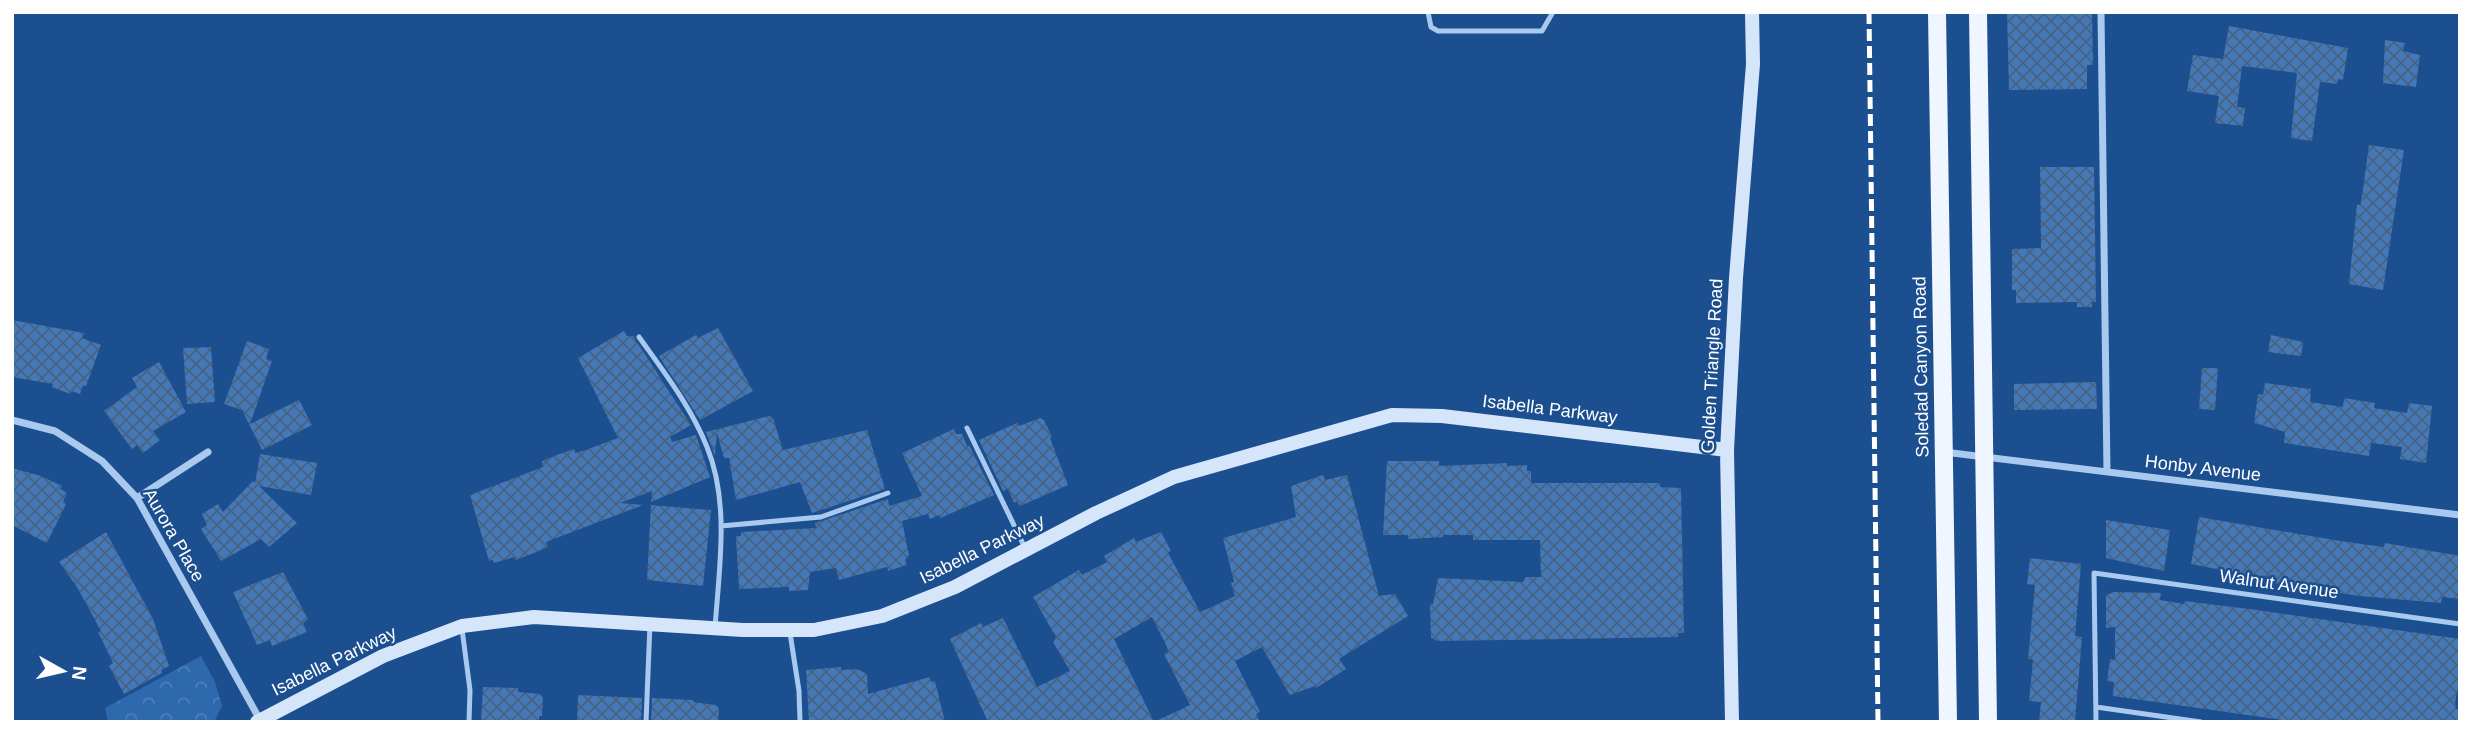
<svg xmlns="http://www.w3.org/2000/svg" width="2472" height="734" font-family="Arial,sans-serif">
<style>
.park{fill:url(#park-crowns)}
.building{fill:url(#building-cross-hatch)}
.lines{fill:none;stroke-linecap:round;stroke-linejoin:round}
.lane{stroke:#a9c9ee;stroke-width:5}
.street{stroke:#a9c9ee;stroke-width:7}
.secondary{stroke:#d6e6fa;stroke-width:14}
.primary{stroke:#f0f6ff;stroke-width:18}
.rail{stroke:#fff;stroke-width:5;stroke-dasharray:12 5;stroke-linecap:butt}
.labels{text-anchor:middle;stroke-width:5;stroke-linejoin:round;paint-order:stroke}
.street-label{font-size:18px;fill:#fff;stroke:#1b4f8f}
</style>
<defs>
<pattern id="park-crowns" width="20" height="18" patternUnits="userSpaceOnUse" patternTransform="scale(1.75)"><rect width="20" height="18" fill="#2e69ad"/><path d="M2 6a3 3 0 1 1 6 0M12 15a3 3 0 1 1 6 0" fill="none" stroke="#4d80b9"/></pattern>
<pattern id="building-cross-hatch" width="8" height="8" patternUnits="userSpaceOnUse" patternTransform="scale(1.75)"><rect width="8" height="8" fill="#4478b7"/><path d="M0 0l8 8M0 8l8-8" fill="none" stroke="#486282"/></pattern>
</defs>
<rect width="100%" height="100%" fill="#1b4f8f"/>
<path class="park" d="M201,656l14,26 7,24 -8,16h-106l-3,-14z"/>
<path class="building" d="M2007,12h85l1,53h-6v24l-78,1z
M2229,26l119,22 -5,32 -5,-1 -1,5 -17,-2 -8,59 -21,-3 6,-65 -55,-7 -5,41 8,1 -2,18 -28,-3 4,-27 -32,-5 6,-36 30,4z
M2385,40l20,3 -2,8 17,4 -4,32 -33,-4z
M2369,145l35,5 -21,140 -34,-6 8,-80 3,1 2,-9z
M2040,167h54l2,135h-4v5h-15v-5l-61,1v-13h-4v-41l29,-1z
M12,320l72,13 -2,5 19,7 -15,41 -3,-1 -3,9 -8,-3 -2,3 -18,-7 1,-3 -41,-7z
M718,328l35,63 -53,29 -41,-64 37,-21 2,3z
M624,331l3,5h6l58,89 -21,12 2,5 24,-7 14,42 -59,25 1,-11 -32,12 23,2 -97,37 2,5 -9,4 -23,9 -2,-3 -20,6 -1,-3 -4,1 -19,-66 73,-28 -1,-6 15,-6 17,-6 1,4 8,-2 35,-13 -40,-80z
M2271,335l32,7 -2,14 -33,-4z
M247,341l22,8 -3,10 6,2 -22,63 49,-24 13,25 -50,25 -20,-40 -18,-6z
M211,347l4,55 -28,2 -4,-56z
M159,362l27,50 -33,19 7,9 -17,13 -6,-8 -5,4 -28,-38 33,-24 -5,-9z
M2202,368h16l-3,42 -16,-1z
M2096,382l1,27 -83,1v-26z
M2265,383l46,6 -1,13 33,5 1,-9 31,5 -1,5 33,5 2,-10 23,3 -6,57 -26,-4 2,-12 -31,-4 -2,13 -85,-13 1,-11 -31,-9 4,-29 5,1z
M769,416l4,2 10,32 84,-20 18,59 -73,24 -12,-31 -64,18 -7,-42h-5l-7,-25 -2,23 -9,-24z
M1040,418l4,2 8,17 -2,1 18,47 -48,21 -3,-5 -3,2 -6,-14 -5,2 -24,-51 38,-17 2,3z
M954,429l2,5h6l5,12 2,-1 25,50 -54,23 -1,-3 -9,4 -2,-5 -26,7 7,34 -4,5 2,5 -19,6 -1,-4 -48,13 -3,-12 -26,4 -2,18 -19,1v-4l-50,2 -3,-53h5v-4l75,-4 -1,-5 73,-24 1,7 33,-10 -20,-43z
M260,454l57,9 -6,32 -52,-9 38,37 -28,24 -8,-8 -40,22 -20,-32 6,-4 -5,-11 16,-10 5,8 30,-31 2,2z
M1387,461h52v5l68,-3v3l20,-1v6h4v12h129v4l21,1 3,145h-6v4l-171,3 -69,1 -7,-3 -1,-34h3l5,-26 85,4 3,-5h15l-1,-37h-67v-5h-30v2l-35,2v-4h-25z
M12,468l29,8 21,10 -2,3 7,4 -4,9 3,2 -19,39 -35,-18z
M1323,475l2,5 22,-5 32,121 16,-2 13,22 -69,43 7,10 -30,19 -1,-2 -25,9 -28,-48 -27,14 25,51 -4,2 4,8h-106l36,-17 -26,-51 4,-2 -1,-5 -15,-30 -38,22 40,83h-166l-38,-83 31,-16 2,4 20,-9 34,69 33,-16 -17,-29 3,-5 -23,-40 46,-27 3,5 25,-13 -3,-6 30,-18 2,4 25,-10 10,19 -3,2 32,59 9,-4 26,-12 -4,-13 3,-1 -11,-44 73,-21 -5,-31z
M651,505l60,5 -8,76 -56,-6z
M2199,517l141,24 44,6 1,-4 75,13v43l-18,-2 -1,6 -82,-7 -93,-14 1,-3 -76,-15z
M2106,520l64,10 -6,41 -58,-13z
M106,532l47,87 16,47 -8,4 1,3 -38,21 -15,-28 4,-3 -15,-31 3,-1 -24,-44 -18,-25z
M2030,558l51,6 -6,72 7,1 -7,85h-36l2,-20 -12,-1 4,-41 -5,-1 7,-74 -8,-1z
M283,572l25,47 -5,4 4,9 -35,14 -2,-6 -13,5 -24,-53z
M2114,592l47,1 -1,7 24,4 1,-3 72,9 203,29v39l-5,24 1,7h4v13h-163l-184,-26 1,-14 -7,-1 3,-22 5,1v-33l-9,1v-33z
M841,667v3l16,-1 10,5 1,20 62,-17 1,5 4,-1 10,41h-136l-3,-52z
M483,687l35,1v4l22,2 3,3 -1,19h-3v6h-58z
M578,695l64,3 -1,24h-64z
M652,698l41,2v2l22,3 4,3 -1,14h-67z"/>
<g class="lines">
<path class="lane" d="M1428,12l3,15 7,4h104l11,-19
M639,337c25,35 52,70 68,110 23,56 12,122 8,181
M967,428l58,120
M721,526l100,-9 67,-24
M462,629l8,61 -1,32
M790,633l9,58 1,31
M2096,707l105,15
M646,722l4,-98
M2096,722l-2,-149 366,51"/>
<path class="street" d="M2101,12l6,460
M12,420l43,11 47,30 35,37 123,222
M1944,452l516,63
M137,498l71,-46"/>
<path class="secondary" d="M257,722l126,-66 79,-30 72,-9 209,13h71l68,-14 73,-29 141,-74 78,-36 218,-62 50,1 285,34
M1732,722l-5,-272 9,-172 17,-214 -1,-52"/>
<path class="primary" d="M1937,12l11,710
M1978,12l10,710"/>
<path class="rail" d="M1869,12l9,710"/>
</g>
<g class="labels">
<g class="street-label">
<text transform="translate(1712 366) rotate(-87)" y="6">Golden Triangle Road</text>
<text transform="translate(1921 367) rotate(-91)" y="6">Soledad Canyon Road</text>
<text transform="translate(1550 409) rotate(7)" y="6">Isabella Parkway</text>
<text transform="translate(2203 468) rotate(7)" y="6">Honby Avenue</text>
<text transform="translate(174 535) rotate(60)" y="6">Aurora Place</text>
<text transform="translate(982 549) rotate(-26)" y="6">Isabella Parkway</text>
<text transform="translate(2279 584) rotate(8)" y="6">Walnut Avenue</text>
<text transform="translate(334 661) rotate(-26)" y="6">Isabella Parkway</text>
</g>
</g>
<rect width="2472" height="734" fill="none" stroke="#ffffff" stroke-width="28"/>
<g transform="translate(63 671) rotate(98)" stroke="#1b4f8f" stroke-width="5" paint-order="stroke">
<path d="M0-5L12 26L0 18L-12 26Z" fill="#ffffff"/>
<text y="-10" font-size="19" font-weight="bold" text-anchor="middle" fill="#ffffff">N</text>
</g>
</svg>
